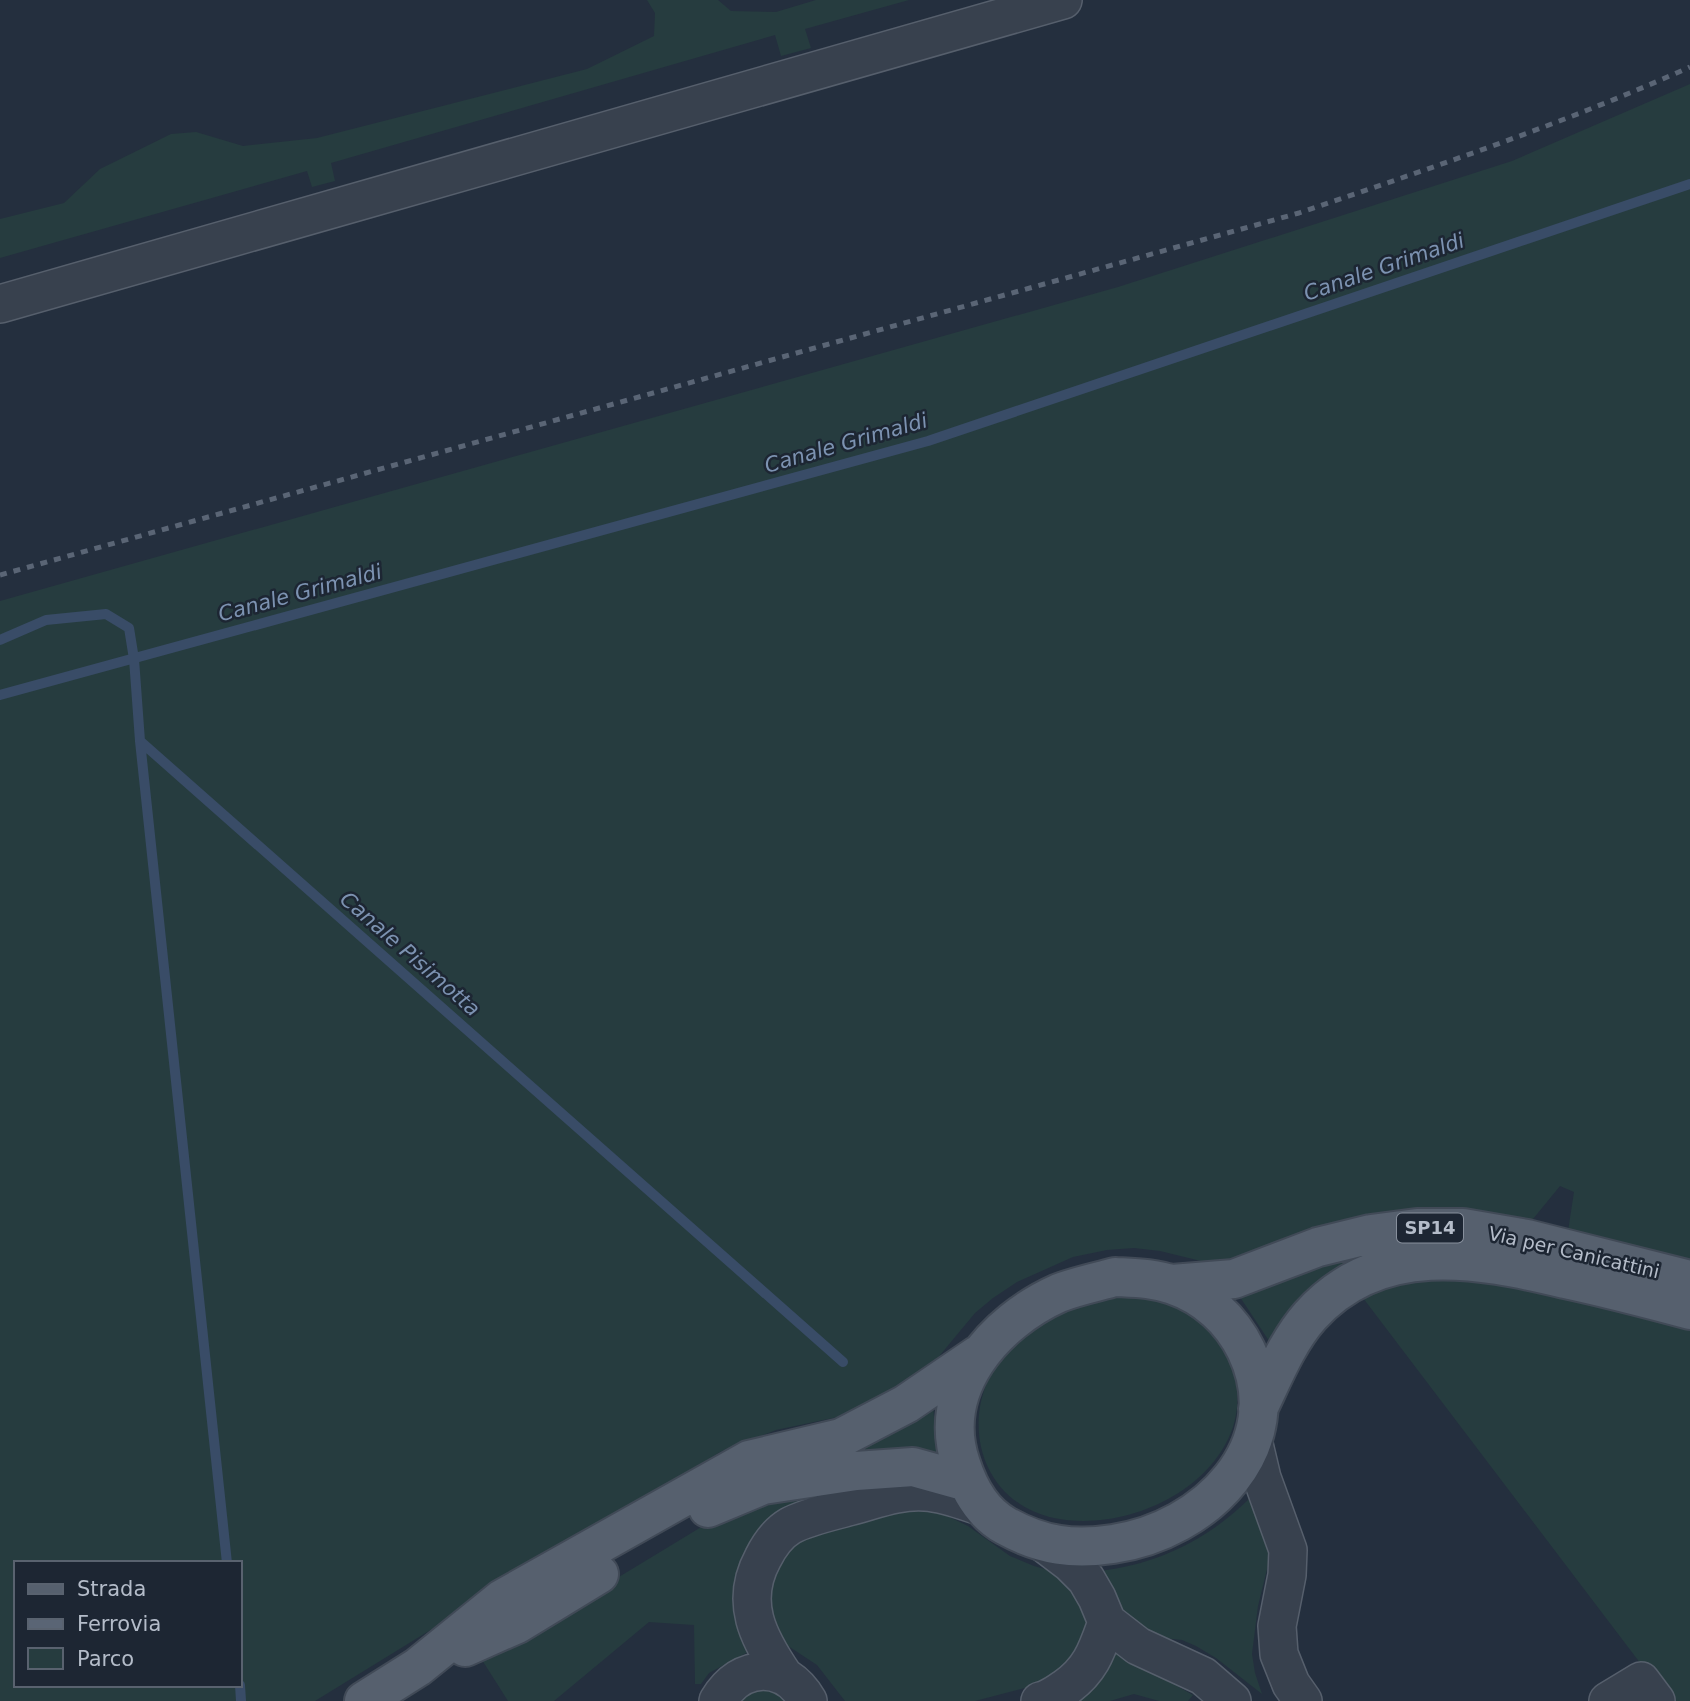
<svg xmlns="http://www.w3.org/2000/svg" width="1690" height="1701" font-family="'DejaVu Sans',sans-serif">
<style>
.green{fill:#263c3f;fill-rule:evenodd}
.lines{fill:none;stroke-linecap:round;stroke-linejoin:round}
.stream{stroke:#394c67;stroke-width:10}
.minor-casing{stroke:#565f6c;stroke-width:40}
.major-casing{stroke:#414a57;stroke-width:42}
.minor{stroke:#38414e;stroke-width:37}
.major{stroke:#56606e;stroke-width:38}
.rail{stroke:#5a6575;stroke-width:5;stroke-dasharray:7 7;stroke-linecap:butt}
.labels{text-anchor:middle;stroke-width:5;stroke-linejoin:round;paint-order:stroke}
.shield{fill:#1d2633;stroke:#878f9c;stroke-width:2}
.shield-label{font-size:18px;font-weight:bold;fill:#b4bcc9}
.street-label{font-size:19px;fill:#b4bcc9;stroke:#1d2633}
.water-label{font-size:21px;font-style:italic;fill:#7c92b1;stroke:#1d2633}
</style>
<rect width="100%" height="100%" fill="#242f3e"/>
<path class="green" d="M647,0h71l13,11 45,1 40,-12h93l-104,29 6,19 -30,8 -6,-21 -444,128 4,18 -23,6 -5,-16 -307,87v-39l64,-16 36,-34 71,-35 25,-2 47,14 74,-8 270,-69 67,-33 1,-23z
M1690,84v1179l-122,-32 6,-39 -14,-6 -27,33 -9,4 -315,40 -49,-12 -26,-3 -27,2 -34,7 -56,25 -24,16 -18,15 -44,53 -39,28 -54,23 -62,13 -56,22 -405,249h-315v-1100l1118,-314 394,-126zM16,1563h224v122h-224z
M1377,1246l-106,98 -33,-50z
M1485,1278l205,50v373h-21l-309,-407 37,-14z
M1119,1295c21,0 53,3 71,16 36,24 57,73 43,116 -23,68 -112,105 -179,91 -84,-18 -99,-121 -39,-174 30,-28 65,-39 104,-49z
M933,1405l4,50 -42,-6 -82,5z
M890,1475l-100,36 -42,141 -39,21 -8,11h-6l-1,-59 -45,-3 -95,79h-46l-26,-41 244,-148z
M1249,1499l15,20 7,34 -13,53 -6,48 3,19 7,21 -46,-36 -20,-12 -14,-6 -28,-3 -34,-26 -20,-40c58,-7 107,-31 149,-72z
M897,1508l38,2 33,16 42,30 24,10 25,7 11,9 18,42 -2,19 -30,33 -27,11 -54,14h-130l-28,-36 -38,-25 -5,-8 -6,-50 23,-39z
M1116,1652l77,43 -5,6h-29l-25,-7 -24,7h-37l35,-33z
M767,1689l10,3 11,9h-48l7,-7z"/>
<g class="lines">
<path class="stream" d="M0,640l46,-20 60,-6 23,14 5,31 6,82 703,621
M0,695l928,-254 762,-257
M140,741l87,822
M240,1685l1,16"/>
<defs>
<path id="minor" d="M0,304l1063,-304
M1253,1440l9,38 26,72 -1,25 -10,51 2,28 12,30 12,17
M1045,1544l25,19 16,16 11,19 10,24 31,24 65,30 29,25
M784,1676c-26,-38 -45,-74 -21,-118 6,-12 15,-25 27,-32 16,-9 44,-15 62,-20 23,-6 48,-16 73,-14 19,1 39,9 57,15
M718,1701c23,-39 67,-40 90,0
M1040,1701c10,-2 17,-8 25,-13 26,-18 32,-38 42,-66
M1608,1701l33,-20 15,20"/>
<path id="major" d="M1115,1277c20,1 39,1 58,8 32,11 58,34 73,65 46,96 -41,181 -133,194 -39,6 -71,2 -107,-18 -24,-13 -37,-37 -45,-62 -26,-75 33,-142 98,-171 18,-7 38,-11 56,-16z
M1172,1284l62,-5 84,-32 53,-13 46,-6h46l64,11 163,41
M1258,1409c15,-31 29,-67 52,-93 69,-77 167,-58 255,-37 42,9 84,20 125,31
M708,1508l55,-23 93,-14 57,-4 54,15
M465,1647l52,-23 82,-50
M364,1701l54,-34 84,-68 247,-139 92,-22 65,-34 72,-49"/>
</defs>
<use href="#minor" class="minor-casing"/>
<use href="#major" class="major-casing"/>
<use href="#minor" class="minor"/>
<use href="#major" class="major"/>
<path class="rail" d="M0,575l1299,-362c132,-45 264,-89 391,-146"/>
</g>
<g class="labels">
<rect class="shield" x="1397" y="1213.5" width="66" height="29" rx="5"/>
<g class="shield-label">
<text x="1430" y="1234">SP14</text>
</g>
<g class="street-label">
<text transform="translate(1574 1252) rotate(13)" y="7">Via per Canicattini</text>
</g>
<g class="water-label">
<text transform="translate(1384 267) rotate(-19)" y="7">Canale Grimaldi</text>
<text transform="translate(846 443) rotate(-16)" y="7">Canale Grimaldi</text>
<text transform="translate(300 593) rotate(-15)" y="7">Canale Grimaldi</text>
<text transform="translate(410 954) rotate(41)" y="7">Canale Pisimotta</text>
</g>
</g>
<rect x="14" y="1561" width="228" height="126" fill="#1d2633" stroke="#59626f" stroke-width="2"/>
<rect x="28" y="1584" width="35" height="10" fill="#56606e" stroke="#59626f" stroke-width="2"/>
<text x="77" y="1596" font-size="21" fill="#b4bcc9">Strada</text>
<rect x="28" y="1619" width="35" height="10" fill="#5a6575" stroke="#59626f" stroke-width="2"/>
<text x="77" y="1631" font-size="21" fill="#b4bcc9">Ferrovia</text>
<rect x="28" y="1648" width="35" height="21" fill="#263c3f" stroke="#59626f" stroke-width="2"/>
<text x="77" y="1666" font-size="21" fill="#b4bcc9">Parco</text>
</svg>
